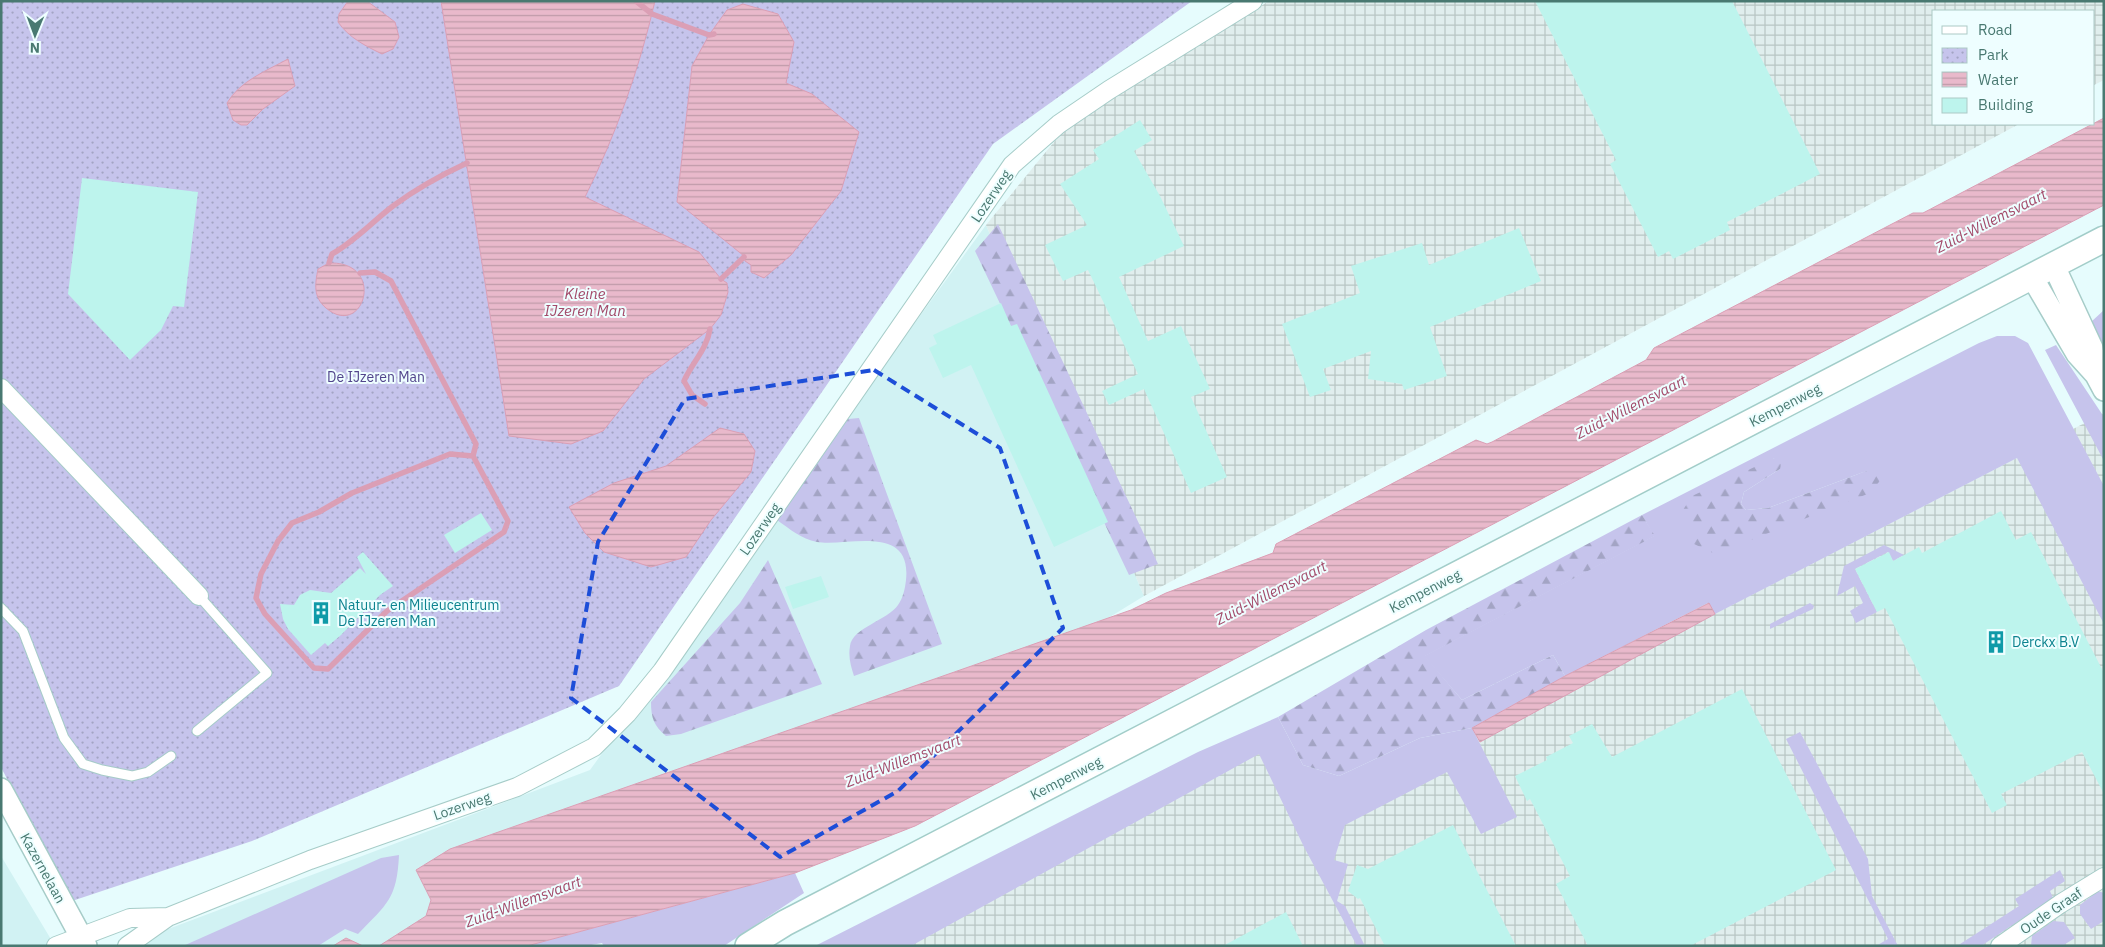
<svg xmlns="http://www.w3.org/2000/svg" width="2105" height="947" font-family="'IBM Plex Sans',sans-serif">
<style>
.residential{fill:#d1f2f3}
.industrial{fill:url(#industrial-grid)}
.grass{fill:#c6c4ec;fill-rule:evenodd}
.forest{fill:url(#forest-firs)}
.park{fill:url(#park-dots)}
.water{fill:url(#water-rules);stroke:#db9fb5}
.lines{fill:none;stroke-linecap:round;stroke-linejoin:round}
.stream{stroke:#db9fb5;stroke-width:5.5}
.building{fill:#bdf4ed}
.service-casing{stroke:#a6ccc8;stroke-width:11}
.minor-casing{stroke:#a6ccc8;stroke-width:20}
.tertiary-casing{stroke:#a6ccc8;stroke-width:24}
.secondary-casing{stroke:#a2cdc9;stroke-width:28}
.service{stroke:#fff;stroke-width:9}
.minor{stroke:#fff;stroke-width:18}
.tertiary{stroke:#fff;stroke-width:21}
.secondary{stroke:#fff;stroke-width:25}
.marked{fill:none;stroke:#1d4ed8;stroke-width:4;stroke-dasharray:10 6;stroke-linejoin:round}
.labels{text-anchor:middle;stroke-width:4;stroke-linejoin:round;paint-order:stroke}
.street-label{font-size:14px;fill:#497971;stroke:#eefeff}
.park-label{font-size:14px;fill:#52458c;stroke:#eefeff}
.culture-label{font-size:14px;fill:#0d838f;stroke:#eefeff;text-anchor:start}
.water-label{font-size:15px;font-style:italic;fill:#a34a6a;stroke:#eefeff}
</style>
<defs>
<pattern id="industrial-grid" width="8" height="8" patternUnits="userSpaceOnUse" patternTransform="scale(1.25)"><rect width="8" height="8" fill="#e0eeed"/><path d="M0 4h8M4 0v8" fill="none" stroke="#b8c6c4"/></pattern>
<pattern id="forest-firs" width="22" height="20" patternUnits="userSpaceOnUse" patternTransform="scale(1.25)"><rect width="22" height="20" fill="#c6c4ec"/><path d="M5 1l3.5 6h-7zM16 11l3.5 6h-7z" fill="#a3a4c4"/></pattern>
<pattern id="park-dots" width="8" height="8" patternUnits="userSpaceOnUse" patternTransform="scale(1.25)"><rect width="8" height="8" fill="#c6c4ec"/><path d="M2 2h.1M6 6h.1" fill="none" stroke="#a3a4c4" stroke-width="1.8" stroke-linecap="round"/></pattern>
<pattern id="water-rules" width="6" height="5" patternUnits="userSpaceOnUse" patternTransform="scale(1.25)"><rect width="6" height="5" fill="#e9b9cb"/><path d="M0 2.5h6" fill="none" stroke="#bf9ba9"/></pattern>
</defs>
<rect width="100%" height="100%" fill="#e6fcfd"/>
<path class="residential" d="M986,225l158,371 -570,350h-451l467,-176z
M1,856l54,90h-54z"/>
<path class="industrial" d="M1269,1h835v79l-10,5v-74h-160v113h85l-875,472 -158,-371 86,-105z
M2104,413v533h-1215l371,-194 42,81 418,-222z"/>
<path class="grass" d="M2104,310v44l-13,-32z
M1997,336h18l13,7 76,143v138l-87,-166 -302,156 -7,-11 -143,73 -12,-21 -91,45 -38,-44 230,-120 -12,-21 337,-172zM1774,458l6,11 -36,23 -3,12 5,6 22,-2 101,-38 -177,73z
M2056,345l48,72v44l-59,-111z
M1884,545l20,10 -11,6 -5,-9 -33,17 22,43 -21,11 -6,-12 13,-8 -8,-17 -18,10 7,-30z
M1810,603l4,3 -1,3 -43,20v-5z
M1278,717l25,48 36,11 81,-38 52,-10 45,89 -36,17 -34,-62 -102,53 -11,35 14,4 -11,37 8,5 20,40h-8l-53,-99 -45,-93 -348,192h-96l383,-194z
M1800,732l68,127 4,37 26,50h-22l12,-7 -102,-200z
M399,855c-2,44 -12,49 -41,79l-13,-5 -27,17h-135l198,-88z
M2060,870l5,11 -15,10 3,7 -72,48h-24l62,-40 -4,-7z
M795,873l9,20 -80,53h-120l-2,-3 -16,3h-59z
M2098,891l6,2v28l-13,8 -11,-15v-9z
M2053,921l11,1 11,16 -13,8h-31l1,-10z"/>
<path class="forest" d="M998,224l160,340 -29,11 -154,-324z
M859,418l83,226 -88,32c-3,-9 -6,-19 -4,-30 2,-18 38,-26 48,-41 5,-7 7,-16 8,-25 6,-57 -59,-33 -89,-38 -16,-3 -27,-13 -40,-22l71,-101z
M1774,458l8,2 -2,9 -36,23 -3,12 5,6 22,-2 101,-38 10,-1 4,8 -13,16 -155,61 -23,-11 -9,-33 9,-14z
M1642,515l13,21 -230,120 37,44 91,-45 12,21 -93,52 -52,10 -81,38 -36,-11 -25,-48 148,-87z
M768,560l54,124 -141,50 -15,2c-12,-10 -15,-18 -15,-34l89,-99z"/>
<path class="park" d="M1,1h1191l-199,143 -374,542 -367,155 -183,61 -68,-135z"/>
<path class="water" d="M348,1h19l28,21 4,15 -6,12 -11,5c-16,-8 -33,-16 -44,-32l1,-8z
M441,1h214c-16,69 -39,133 -70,196l114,55 22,27 6,4 1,9 -7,23 -11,14 -66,50 -41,52 -32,13 -62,-8z
M743,4l35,10 16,28 -8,41 26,11 47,38 -18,59 -50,64 -27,23 -13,-6v-7l-6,-4 -1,-5 -67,-54 15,-136 17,-31 18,-25z
M288,59l7,27 -32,23 -16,16h-6l-8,-5 -6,-17c13,-22 39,-32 61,-44z
M2104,118v87l-1189,621 -120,47 -268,73h-148l47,-30 5,-16 -15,-30 34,-21 681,-239 35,-17 107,-40 3,-9 200,-104 11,4 5,-2 154,-82 8,-12 259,-135h10z
M329,263c58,-2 35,77 -3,45 -13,-11 -11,-24 -8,-39z
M720,428l24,6 11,17 -4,21 -40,48 -25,37 -35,10 -47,-15 -19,-19 -16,-26 45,-24 52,-17z
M1709,603l6,11 -235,128 -8,-14 93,-52z
M346,938l17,8h-30z"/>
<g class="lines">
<path class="stream" d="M636,1l16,13 57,21 5,-1
M329,263l3,-9c23,-13 40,-32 61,-48 23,-17 48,-31 74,-43
M360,273l15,-1 16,9 85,163 -3,12 35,65 -4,11 -117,79 -59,58 -14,-1 -49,-54 -9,-16 5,-24 17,-33 14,-18 27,-11 33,-19 98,-39 23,2
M721,279l23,-22
M705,404l-13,-9 -8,-14c8,-18 23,-32 26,-52"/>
</g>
<path class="building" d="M1535,1h197l88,173 -93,48 3,8 -57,29 -4,-8 -11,6 -48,-93 6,-4z
M1140,120l12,20 -18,11 26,45 24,50 -65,31 29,64 33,-15 29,63 -19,8 36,80 -36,16 -47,-104 -35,16 -7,-14 36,-17 -50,-104 -25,11 -18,-36 42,-20 -27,-41 39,-25 -6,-9z
M82,178l116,14 -14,115 -11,-1 -12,24 -31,30 -62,-66z
M1519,228l22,53 -111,46 17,49 -43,14 -2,-6 -34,-5 3,-28 -48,18 8,21 -21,7 -28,-73 78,-31 -9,-27 71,-23 7,22z
M1001,303l10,23 6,-2 91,198 -54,25 -83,-182 -28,13 -14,-30 8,-4 -4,-9z
M2001,511l15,29 15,-8 73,141v121l-22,-42 -81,42 6,11 -15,8 -107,-205 -8,4 -22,-43 34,-17 4,9 26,-14 3,6z
M481,513l11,17 -37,23 -11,-18z
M363,552l30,34 -13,9 -39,40 -13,11 -3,-3 -14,12 -23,-26 -5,-10 -3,-15 14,1 6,-10 10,-5 21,3 29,-25 6,6 -9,-17z
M821,576l8,21 -36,12 -8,-22z
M1742,689l94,181 -146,76h-102l-32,-62 14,-8 -40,-77 -3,2 -12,-25 32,-16 -1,-3 27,-14 -4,-7 23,-12 20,33z
M1453,825l63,121h-131l-25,-48 -2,1 -10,-8 9,-26 11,4z
M1286,912l17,34h-80z"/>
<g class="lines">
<defs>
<path id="service" d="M1,608l22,23 41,107 19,26 19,6 30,6 16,-4 23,-16
M197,731l70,-58 -68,-77"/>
<path id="minor" d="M1,388l198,208
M56,946l74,-28 38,-1
M127,946l41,-29 142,-57 207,-73 77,-40 33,-33 35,-43 350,-506 47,-41 50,-34 144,-89
M2000,946l60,-42 44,-27"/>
<path id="tertiary" d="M2054,266l38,82 4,27
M2032,277l45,77 19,21 8,15
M1,789l85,157"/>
<path id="secondary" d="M748,946l37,-23 1319,-684"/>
</defs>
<use href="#service" class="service-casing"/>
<use href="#minor" class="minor-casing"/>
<use href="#tertiary" class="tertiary-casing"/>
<use href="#secondary" class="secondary-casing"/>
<use href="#service" class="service"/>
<use href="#minor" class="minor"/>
<use href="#tertiary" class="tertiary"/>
<use href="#secondary" class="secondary"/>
</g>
<path class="marked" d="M874,370l126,78 63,180 -165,163 -118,66 -209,-159 27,-156 87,-143z"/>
<defs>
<symbol id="building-bare" viewBox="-9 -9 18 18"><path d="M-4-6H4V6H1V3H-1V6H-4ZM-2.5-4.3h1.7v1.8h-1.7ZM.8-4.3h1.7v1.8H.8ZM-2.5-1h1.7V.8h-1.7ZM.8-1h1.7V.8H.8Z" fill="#0f9aa8" stroke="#eefeff" stroke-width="2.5" paint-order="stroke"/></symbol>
</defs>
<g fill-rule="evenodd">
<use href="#building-bare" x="305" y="597" width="32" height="32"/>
<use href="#building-bare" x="1980" y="626" width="32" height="32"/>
</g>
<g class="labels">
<g class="street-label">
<text transform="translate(991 196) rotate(-56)" y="5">Lozerweg</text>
<text transform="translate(1785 405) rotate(-27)" y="5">Kempenweg</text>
<text transform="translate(760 529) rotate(-55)" y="5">Lozerweg</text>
<text transform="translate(1425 591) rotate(-27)" y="5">Kempenweg</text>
<text transform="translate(1066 778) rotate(-27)" y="5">Kempenweg</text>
<text transform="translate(462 806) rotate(-19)" y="5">Lozerweg</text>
<text transform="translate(43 868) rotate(61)" y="5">Kazernelaan</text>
<text transform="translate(2051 911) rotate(-34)" y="5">Oude Graaf</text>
</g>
<g class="park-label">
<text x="376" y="382">De IJzeren Man</text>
</g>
<g class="culture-label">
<text x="338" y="610">Natuur- en Milieucentrum<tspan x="338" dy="16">De IJzeren Man</tspan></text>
<text x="2012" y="647">Derckx B.V</text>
</g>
<g class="water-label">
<text transform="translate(1991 221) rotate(-27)" y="5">Zuid-Willemsvaart</text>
<text x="585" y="299">Kleine<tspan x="585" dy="17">IJzeren Man</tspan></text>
<text transform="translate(1631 407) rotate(-27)" y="5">Zuid-Willemsvaart</text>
<text transform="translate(1271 593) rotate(-27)" y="5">Zuid-Willemsvaart</text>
<text transform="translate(903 761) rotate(-21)" y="5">Zuid-Willemsvaart</text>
<text transform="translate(523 902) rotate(-20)" y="5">Zuid-Willemsvaart</text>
</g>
</g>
<rect width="2105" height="947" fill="none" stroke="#497971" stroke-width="5"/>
<rect x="1932" y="10" width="162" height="115" fill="#eefeff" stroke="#acc9c6"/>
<rect x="1942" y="26" width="25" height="8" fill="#ffffff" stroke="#acc9c6"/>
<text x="1978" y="35" font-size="15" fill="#497971">Road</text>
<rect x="1942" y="48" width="25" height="15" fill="url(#park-dots)" stroke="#acc9c6"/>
<text x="1978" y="60" font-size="15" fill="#497971">Park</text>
<rect x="1942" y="72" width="25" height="15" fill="url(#water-rules)" stroke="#acc9c6"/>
<text x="1978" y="85" font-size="15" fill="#497971">Water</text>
<rect x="1942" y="98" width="25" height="15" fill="#bdf4ed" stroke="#acc9c6"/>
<text x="1978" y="110" font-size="15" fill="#497971">Building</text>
<g transform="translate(35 35) rotate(181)" stroke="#eefeff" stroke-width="4" paint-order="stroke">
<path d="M0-4L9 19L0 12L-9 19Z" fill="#497971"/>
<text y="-8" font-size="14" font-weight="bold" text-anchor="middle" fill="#497971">N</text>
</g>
</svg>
